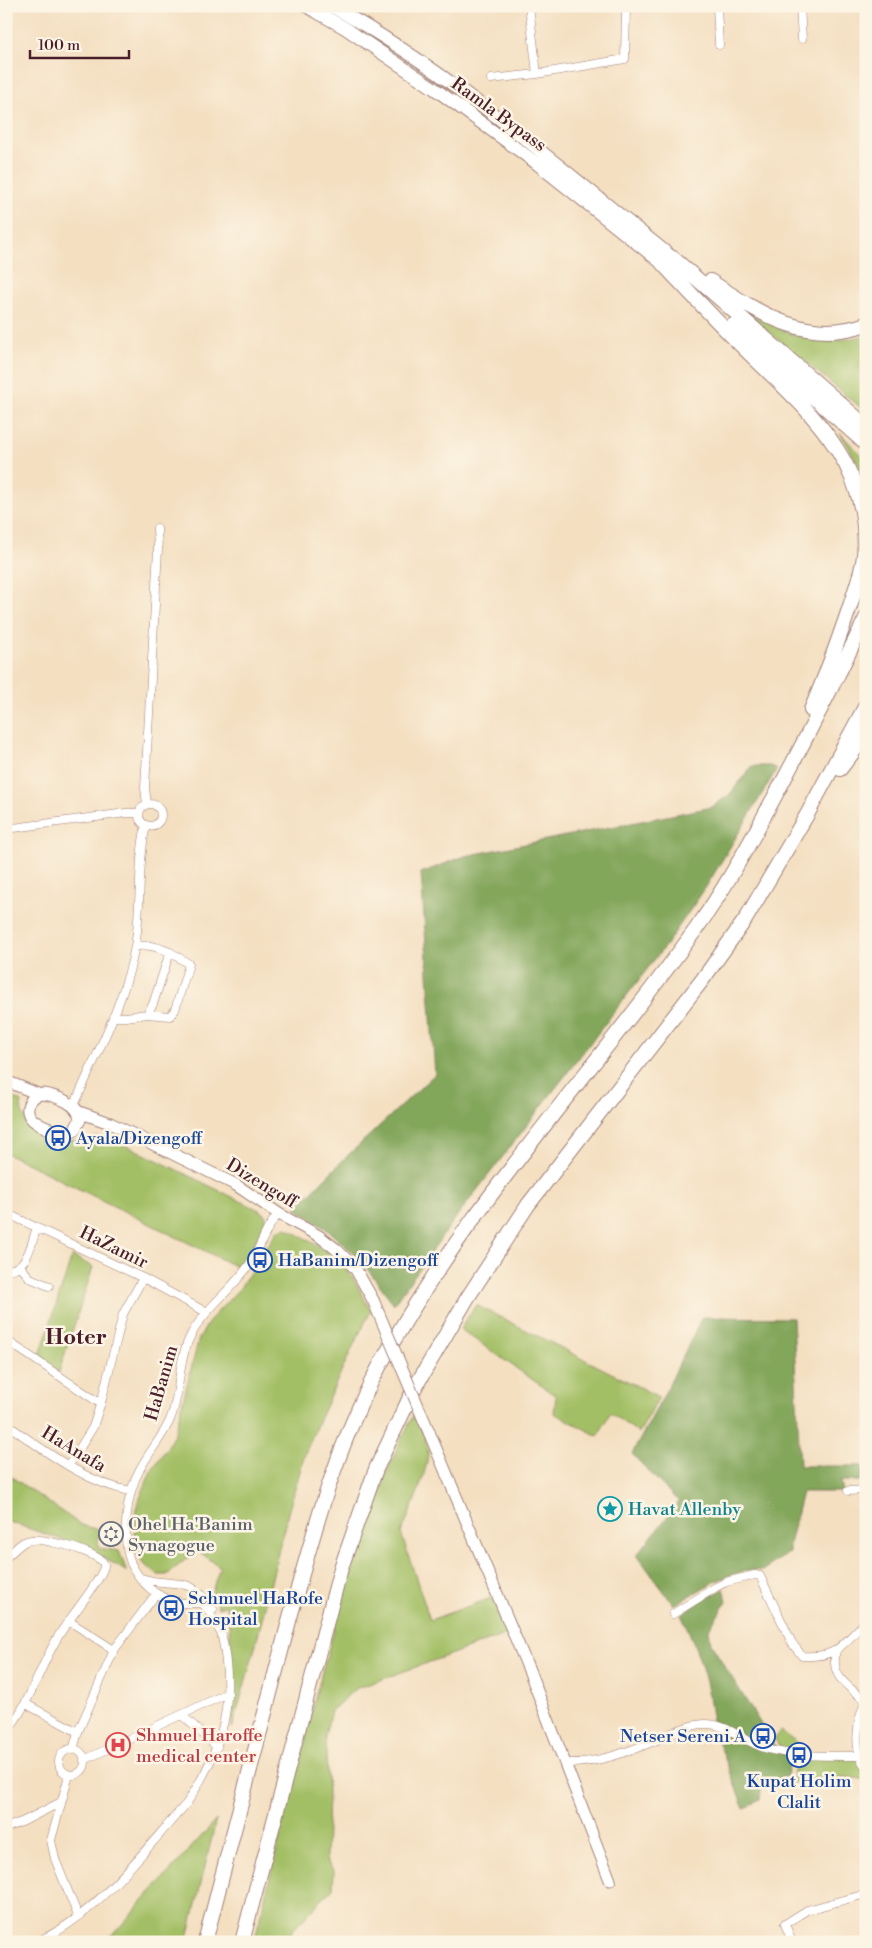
<svg xmlns="http://www.w3.org/2000/svg" width="872" height="1948" font-family="'Libre Bodoni',serif">
<style>
.green{fill:#a3bf65;stroke:#766f48}
.forest{fill:#82a65a;stroke:#666242}
.lines{fill:none;stroke-linecap:round;stroke-linejoin:round}
.street-casing{stroke:#9f7f76;stroke-width:9}
.secondary-casing{stroke:#9f7f76;stroke-width:13}
.primary-casing{stroke:#9f7f76;stroke-width:14}
.highway-casing{stroke:#9f7f76;stroke-width:16}
.street{stroke:#fff;stroke-width:8}
.secondary{stroke:#fff;stroke-width:11}
.primary{stroke:#fff;stroke-width:12}
.highway{stroke:#fff;stroke-width:14}
.secondary-bridge-casing{stroke:#9f7f76;stroke-width:13;stroke-linecap:butt}
.secondary-bridge{stroke:#fff;stroke-width:11}
.labels{text-anchor:middle;stroke-width:5;stroke-linejoin:round;paint-order:stroke}
.street-label{font-size:18px;fill:#4a1f2b;stroke:#fcf5e5}
.transit-label{font-size:18px;fill:#164399;stroke:#fcf5e5;text-anchor:start}
.culture-label{font-size:18px;fill:#0d838f;stroke:#fcf5e5;text-anchor:start}
.worship-label{font-size:18px;fill:#5b616d;stroke:#fcf5e5;text-anchor:start}
.health-label{font-size:18px;fill:#be3a42;stroke:#fcf5e5;text-anchor:start}
.district-label{font-size:22px;font-weight:bold;fill:#4a1f2b;stroke:#fcf5e5}
</style>
<rect width="100%" height="100%" fill="#fcf5e5"/>
<filter id="ink" filterUnits="userSpaceOnUse"><feTurbulence type="fractalNoise" baseFrequency=".02" numOctaves="2"/><feDisplacementMap in="SourceGraphic" scale="10" xChannelSelector="R" yChannelSelector="G"/><feConvolveMatrix kernelMatrix="1 2 1 2 8 2 1 2 1" color-interpolation-filters="sRGB"/></filter>
<filter id="wash" filterUnits="userSpaceOnUse"><feTurbulence type="fractalNoise" baseFrequency=".0096" numOctaves="4" result="noise"/><feDisplacementMap in="SourceGraphic" scale="20" xChannelSelector="R" yChannelSelector="G"/><feGaussianBlur stdDeviation="1.12" result="paint"/><feColorMatrix in="noise" values="0 0 0 0 0 0 0 0 0 0 0 0 0 0 0 0 0 1.4 0 .05"/><feComposite in="paint" operator="in"/></filter>
<g filter="url(#wash)">
<rect width="100%" height="100%" fill="#f4dfc1"/>
<path class="green" d="M736,305c45,27 76,45 130,30v77z
M840,433l26,27v21l-8,-18z
M6,1093l15,9 1,11 10,15 27,12 22,1 16,-4 27,7 135,66 6,4 1,5 -17,36 -10,13 -233,-115z
M286,1228c24,12 47,25 64,46 8,11 14,25 21,37l-16,31 -37,80 -13,32 -19,66 -30,124 -24,85 2,-43 -6,-75 -3,-6 -7,2 -6,-16 8,-24 -23,-17 -30,25h-9l-8,-6 -6,-5 -7,-11 -3,-9 2,-36 15,-37 16,-23 8,-16 24,-94 12,-19 29,-31 38,-58z
M72,1256l21,11 -35,108 -19,-17z
M476,1305l183,92 -20,36 -29,-20 -12,23 -44,-23 2,-17 -96,-67z
M414,1414c4,9 14,27 14,37 1,17 -19,65 -27,82l29,87 64,-23 16,36 -155,56 -24,22 -6,25 3,57 -2,67 8,11 -1,17 -41,43 -4,11h-34c26,-105 50,-209 80,-312 21,-75 44,-148 80,-216z
M6,1473l75,52 18,5 -1,18 21,3 8,21c-37,-25 -79,-37 -121,-51z
M781,1731l29,20 -29,-2 -7,-11z
M792,1757h63l11,14v9c-26,-6 -50,-1 -75,3l4,-17z
M216,1820l-29,122h-83l14,-13z"/>
<path class="forest" d="M752,766h18l7,3 -71,118 -38,55 -214,278 -60,84 -35,-46 -33,-29 -30,-21 46,-47 93,-87 -14,-201 44,-17 247,-49 18,-13z
M702,1317l91,1 7,148h62l4,15h-25l2,11h-41l-13,52v9l-27,18c-31,-4 -62,20 -88,34l-37,-50 42,-53 -47,-48 31,-57z
M724,1589l3,12 -18,28 2,15 64,103 -15,-3 -48,-23c-2,-36 -15,-74 -31,-106l9,-8z
M713,1727l75,28 1,11 -2,10 -18,5 -8,8 -1,11 -16,9z"/>
</g>
<g filter="url(#ink)">
<g class="lines">
<defs>
<path id="street" d="M529,6l8,68
M717,6l2,39
M800,6l2,33
M491,79l46,-5 88,-15 1,-53
M139 815a11 11 0 1 1 22 0a11 11 0 1 1-22 0Z
M147,804l-2,-16 13,-239 -1,-21
M6,829l120,-16h13
M135,947c13,-4 22,0 35,5l-17,52 -6,10
M113,1017h13l21,-3 23,2 5,-6 14,-46 -19,-12
M74,1106c22,-52 51,-104 61,-160 7,-40 2,-82 11,-121
M6,1213l137,65 63,34
M20,1266l10,12 19,8
M6,1270c22,0 25,-26 31,-43
M6,1340l95,64
M6,1424c39,26 77,58 124,67
M69,1465l24,-38 9,-28 21,-85 20,-36
M848,1491l18,-1
M6,1557c6,-4 11,-11 18,-15 10,-6 29,1 41,3 8,2 39,12 39,20 1,9 -32,51 -39,61 -24,33 -32,75 -59,106
M141,1578c35,11 47,-6 72,31
M673,1614l43,-27 10,-5 29,-7 5,1 32,67 10,13c38,2 39,-12 64,-34
M69,1621l45,29
M222,1635l-14,-25 -5,-6c-7,-2 -13,0 -19,-1 -22,-3 -37,-13 -49,-32 -16,-25 -9,-77 5,-102 9,-17 22,-31 30,-49 11,-25 7,-55 19,-81 15,-32 46,-50 64,-80 9,-15 13,-33 26,-45
M836,1650c-6,28 11,35 30,51 -9,18 -14,50 0,66
M26,1704l52,28
M182,1715l35,32
M59 1762a13 13 0 1 1 26 0a13 13 0 1 1-26 0Z
M73,1750l5,-18 36,-82 42,-56
M84,1760l144,-67
M564,1763c32,1 64,-11 93,-23 14,-7 30,-15 47,-16 23,-1 39,17 60,24 30,9 64,8 95,8
M69,1775l-18,65 4,19 23,57
M6,1828l18,-7 37,-19
M36,1942c59,-24 109,-93 151,-139 38,-58 49,-103 34,-171
M792,1942l-7,-18 22,-14 59,-16"/>
<path id="secondary" d="M6,1081l32,13
M43,1094c14,2 37,10 37,26l-6,11c-10,5 -33,-4 -41,-11 -11,-10 -3,-25 10,-26z
M79,1112l31,11 126,62 43,29 40,22 17,13 19,19 18,32
M429,1432l100,238 81,210"/>
<path id="primary" d="M306,6l39,22 90,61 100,73 128,102
M331,6c122,67 233,165 342,252"/>
<path id="highway" d="M673,258l193,168
M663,264c29,31 57,61 87,90 59,57 122,110 114,202 -2,16 -8,31 -13,47 -12,36 -25,72 -40,107
M710,281c48,31 96,65 156,43
M733,325l133,119
M840,769l14,-18 12,-19
M205,1942c28,-107 55,-214 84,-321 24,-87 47,-174 90,-254 87,-162 217,-296 322,-445 26,-37 48,-77 69,-117 34,-61 65,-124 96,-187
M242,1942l99,-374 35,-99 38,-80 54,-92 60,-92 175,-226 42,-59 63,-107 58,-108"/>
</defs>
<use href="#street" class="street-casing"/>
<use href="#secondary" class="secondary-casing"/>
<use href="#primary" class="primary-casing"/>
<use href="#highway" class="highway-casing"/>
<use href="#street" class="street"/>
<use href="#secondary" class="secondary"/>
<use href="#primary" class="primary"/>
<use href="#highway" class="highway"/>
<defs>
<path id="secondary-bridge" d="M373,1300l56,132"/>
</defs>
<use href="#secondary-bridge" class="secondary-bridge-casing"/>
<use href="#secondary-bridge" class="secondary-bridge"/>
</g>
</g>
<defs>
<symbol id="bus-ring" viewBox="-11 -11 22 22"><circle r="9.5" fill="#fcf5e5" stroke="#1a4fb4" stroke-width="1.5"/><path d="M-5-6H5V4H4V6H2V4H-2V6H-4V4H-5ZM-3.5-4V0h7V-4ZM-3.5 1.2v1.5H-2V1.2ZM2 1.2v1.5H3.5V1.2Z" fill="#1a4fb4"/></symbol>
<symbol id="sight-ring" viewBox="-11 -11 22 22"><circle r="9.5" fill="#fcf5e5" stroke="#0f9aa8" stroke-width="1.5"/><path d="M0-6L1.8-2.2L6-1.7L2.9 1.2L3.7 5.4L0 3.3L-3.7 5.4L-2.9 1.2L-6-1.7L-1.8-2.2Z" fill="#0f9aa8"/></symbol>
<symbol id="synagogue-ring" viewBox="-11 -11 22 22"><circle r="9.5" fill="#fcf5e5" stroke="#6b7280" stroke-width="1.5"/><path d="M0-6.5L5.6 3.2H-5.6ZM0 6.5L5.6-3.2H-5.6Z" fill="#6b7280"/></symbol>
<symbol id="hospital-ring" viewBox="-11 -11 22 22"><circle r="9.5" fill="#fcf5e5" stroke="#e0444e" stroke-width="1.5"/><path d="M-5-5h3v3.5h4V-5h3V5h-3V1.5h-4V5h-3Z" fill="#e0444e"/></symbol>
</defs>
<g fill-rule="evenodd">
<use href="#bus-ring" x="44" y="1124" width="28" height="28"/>
<use href="#bus-ring" x="246" y="1246" width="28" height="28"/>
<use href="#sight-ring" x="596" y="1495" width="28" height="28"/>
<use href="#synagogue-ring" x="97" y="1520" width="28" height="28"/>
<use href="#bus-ring" x="157" y="1594" width="28" height="28"/>
<use href="#bus-ring" x="749" y="1722" width="28" height="28"/>
<use href="#hospital-ring" x="104" y="1731" width="28" height="28"/>
<use href="#bus-ring" x="785" y="1741" width="28" height="28"/>
</g>
<g class="labels">
<g class="street-label">
<text transform="translate(499 114) rotate(36)" y="6">Ramla Bypass</text>
<text transform="translate(262 1183) rotate(31)" y="6">Dizengoff</text>
<text transform="translate(114 1247) rotate(26)" y="6">HaZamir</text>
<text transform="translate(161 1383) rotate(-74)" y="6">HaBanim</text>
<text transform="translate(74 1449) rotate(31)" y="6">HaAnafa</text>
</g>
<g class="transit-label">
<text x="76" y="1144">Ayala/Dizengoff</text>
<text x="278" y="1266">HaBanim/Dizengoff</text>
<text x="188" y="1604">Schmuel HaRofe<tspan x="188" dy="21">Hospital</tspan></text>
<text x="746" y="1742" text-anchor="end">Netser Sereni A</text>
<text x="799" y="1787" text-anchor="middle">Kupat Holim<tspan x="799" dy="21">Clalit</tspan></text>
</g>
<g class="culture-label">
<text x="628" y="1515">Havat Allenby</text>
</g>
<g class="worship-label">
<text x="128" y="1530">Ohel Ha'Banim<tspan x="128" dy="21">Synagogue</tspan></text>
</g>
<g class="health-label">
<text x="136" y="1741">Shmuel Haroffe<tspan x="136" dy="21">medical center</tspan></text>
</g>
<g class="district-label">
<text x="76" y="1344">Hoter</text>
</g>
</g>
<rect width="872" height="1948" fill="none" stroke="#fcf5e5" stroke-width="25"/>
<path d="M30 50v8h99v-8" fill="none" stroke="#4a1f2b" stroke-width="2.5"/>
<text x="38" y="50" font-size="15" fill="#4a1f2b" stroke="#fcf5e5" stroke-width="4" paint-order="stroke">100 m</text>
</svg>
